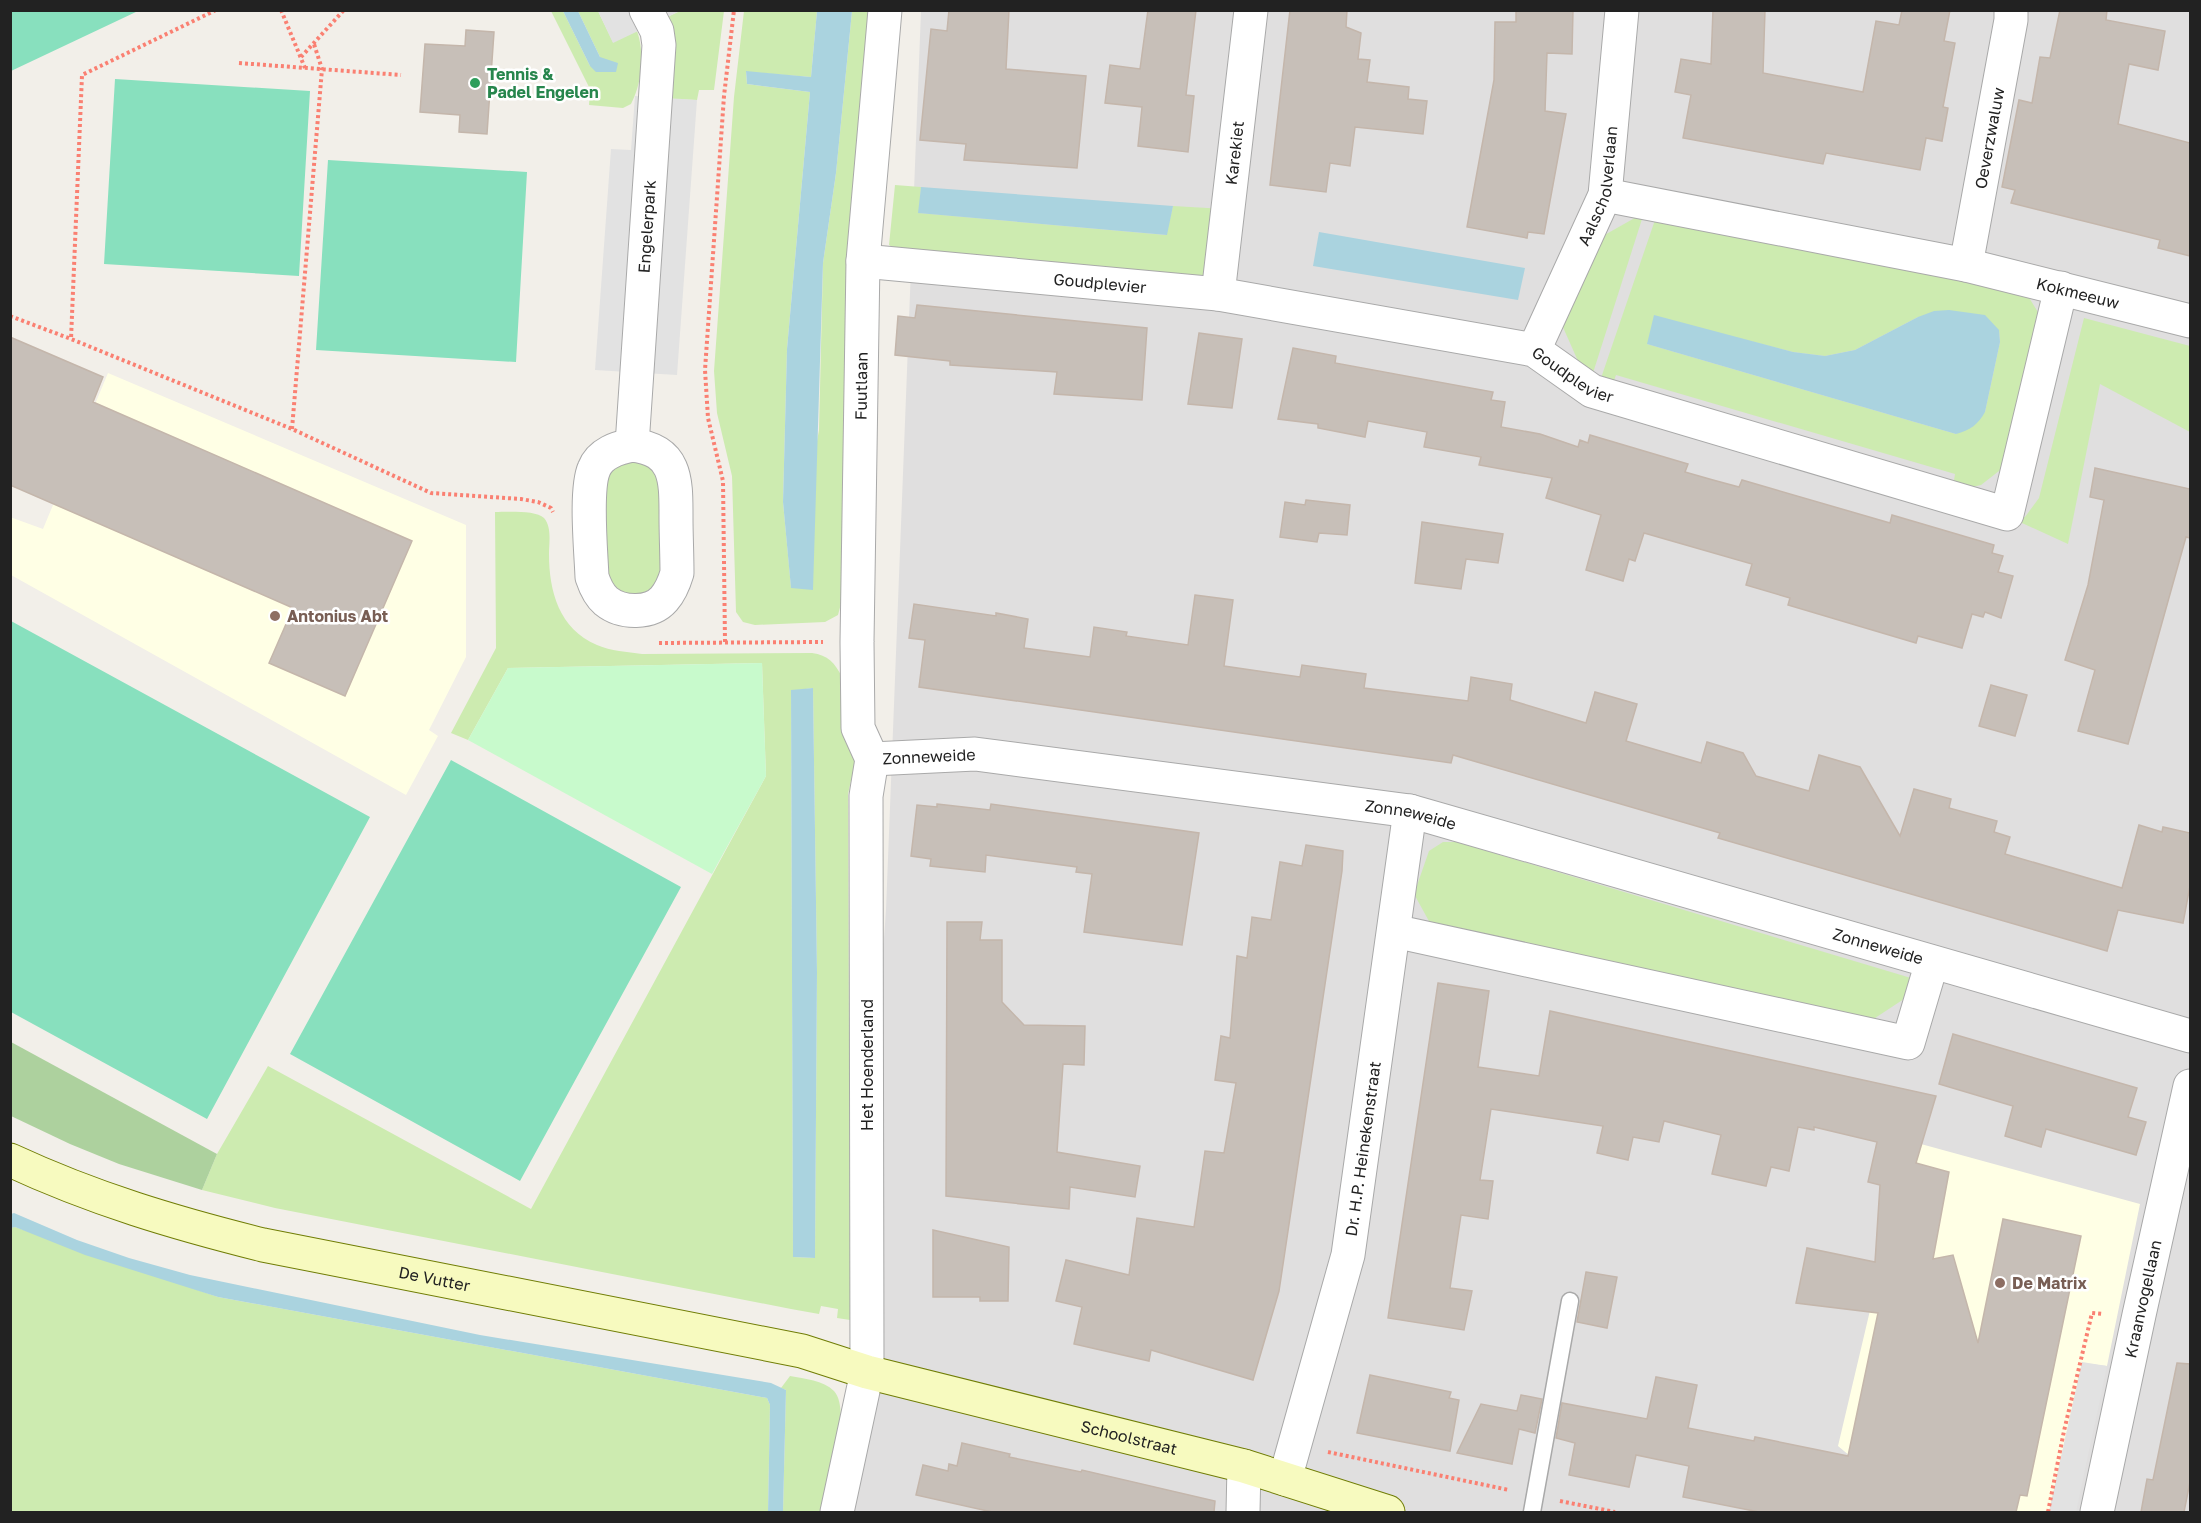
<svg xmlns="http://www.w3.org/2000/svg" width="2201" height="1523" font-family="'Golos Text',sans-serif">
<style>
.residential{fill:#e0dfdf}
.education{fill:#ffffe5}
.grass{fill:#cdebb0;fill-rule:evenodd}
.forest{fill:#add19e}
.park{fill:#c8facc}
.pitch{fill:#88e0be}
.parking{fill:#e2e2e2}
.water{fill:#aad3df}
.building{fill:#c7bfb8;stroke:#c4b6ab;stroke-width:1.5}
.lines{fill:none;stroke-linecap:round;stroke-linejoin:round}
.lane-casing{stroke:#a9a9a9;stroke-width:19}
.street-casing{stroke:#a9a9a9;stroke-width:35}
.secondary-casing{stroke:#707d05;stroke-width:35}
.path{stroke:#fa8072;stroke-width:4;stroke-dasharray:3 3;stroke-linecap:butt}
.lane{stroke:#fff;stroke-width:16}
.street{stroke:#fff;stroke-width:33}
.secondary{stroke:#f7fabf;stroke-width:33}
.leisure-dot{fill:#2e9e5b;stroke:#fff;stroke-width:2}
.education-dot{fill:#8d6e63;stroke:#fff;stroke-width:2}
.labels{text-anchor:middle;stroke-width:5;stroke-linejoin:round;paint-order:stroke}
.leisure-label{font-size:16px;font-weight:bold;fill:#27864d;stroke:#fff;text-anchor:start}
.street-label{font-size:16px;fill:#222;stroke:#fff}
.education-label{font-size:16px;font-weight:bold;fill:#785e54;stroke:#fff;text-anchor:start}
</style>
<rect width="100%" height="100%" fill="#f2efe9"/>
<path class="residential" d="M921,11h1269v1501h-1346l42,-602z"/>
<path class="education" d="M108,373l358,152v132l-37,73 9,6 -32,59 -395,-220 -1,-58 33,12z
M1910,1141l230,63 -33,162 -25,-3 -33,149h-205l12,-51 -18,-15z"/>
<path class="grass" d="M551,11h12l27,55 10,-9 -22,-46h20l15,31 24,-11c8,22 5,52 -6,73l-8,4 -34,-3 1,-16z
M680,11h44l-10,79h-15l-2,10 -27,-1 -3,-82z
M744,11h73l-6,66 -65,-5 1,12 63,8 -23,257 -4,153 8,85 28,-157 4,-167 13,-90 16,-162h19l-29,589 -4,15 -13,7 -70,3 -12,-3 -7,-10 -4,-136 -15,-63 -3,-42 20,-274z
M895,185l26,2 -2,26 247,22 7,-29 52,3 -8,73 -311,-27 -17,-10z
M1640,215l3,1 -51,160 -10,-6 -20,-45 39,-88z
M1656,217l369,74 16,26 -33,147 -27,21 -18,4 -10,-3 2,-12 -339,-99 -4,11 -12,-5zM1918,317l81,13 1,12 -15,70 -29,22 -309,-90 95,-5 51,13 32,4 30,-6z
M2084,318l106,28v86l-90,-48 -32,160 -57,-26 14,-1 14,-19z
M632,461c18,5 22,6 28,24l1,86c-7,30 -43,31 -53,3 -1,-21 -6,-83 1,-99 4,-9 14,-12 23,-14z
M495,512c12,0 41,-2 49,6 8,9 5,25 5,36 0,37 10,75 48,91 14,6 30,7 45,9l170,-1c16,2 23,10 30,24l16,89 -6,10 -4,18 2,492 3,3 -1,27 -2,4 -13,-2 1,-9 -17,-3 -2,8 -28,-5 -516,-101 -73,-18 15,-36 51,-88 263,143 235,-433 -4,-113 -254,5 -40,72 -17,-7 45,-85zM813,688l4,284 -2,286 -22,-1 -2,-566z
M1443,842h14l454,136 -4,19 -38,25 -439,-99 -16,-29 15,-43z
M15,1227l203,70 549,101 3,7 -2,107h-757l-1,-284z
M790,1376c15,3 33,4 44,15 18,19 -5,96 -10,121h-41l3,-122 -5,-2z"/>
<path class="forest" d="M11,1042l206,112 -15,36 -83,-26 -49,-20 -59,-28z"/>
<path class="park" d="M762,663l4,113 -54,98 -244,-134 40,-72z"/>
<path class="pitch" d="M11,10h127v1l-127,60z
M115,79l195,12 -11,185 -195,-12z
M328,160l199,12 -11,190 -200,-12z
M11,621l359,196 -163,302 -196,-107z
M451,760l230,127 -161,294 -230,-127z"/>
<path class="parking" d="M598,11h82l-67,32z
M635,96l62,4 -20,275 -82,-5 16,-221 20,1z
M2082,1362l25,4 -31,146h-27z"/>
<path class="water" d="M563,11h15l22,46 18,6 -2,9h-20l-6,-6z
M817,11h35l-16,162 -13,90 -10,327 -22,-2 -8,-86 4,-153 23,-257 -63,-8 -1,-13 65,6z
M921,187l252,19 -6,29 -249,-22z
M1319,232l206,36 -7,32 -205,-34z
M1949,310l36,5 14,15 1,12 -15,70c-7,13 -15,18 -29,22l-309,-90 7,-29 139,37 32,4 30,-6 63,-33 16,-6z
M813,688l4,284 -2,286 -22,-1 -2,-567z
M14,1213l63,27 52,18 61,17 290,60 291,48 15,7 -3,122h-15l2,-107 -3,-7 -549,-101 -133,-42 -70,-28 -4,1v-14z"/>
<path class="building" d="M949,10h60l-3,59 80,7 -9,92 -113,-8 2,-16 -46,-4 11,-111 16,2z
M1148,10h48l-10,85 8,1 -6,56 -50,-6 4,-39 -37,-4 5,-38 30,4z
M1290,10h57l-1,17 15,6 -3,26 12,1 -3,22 42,5 -1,12 19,2 -4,33 -68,-7 -5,39 -20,-3 -4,29 -56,-7z
M1516,10h57l-1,44 -25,-1 -2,58 21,3 -22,120 -16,-2 -1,6 -60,-11 27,-147 1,-58h21z
M1713,10h52l-2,63 100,19 13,-71 23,4 3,-15h48l-6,31 11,2 -12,64 5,1 -6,33 -16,-3 -6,32 -94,-17 -3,11 -140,-26 8,-43 -16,-3 6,-33 30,5z
M2060,10h47l-1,10 59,11 -7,39 -29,-6 -11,60 72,19v113l-32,-8 2,-8 -149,-37 4,-13 -13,-3 17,-87 13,3 8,-46 10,1z
M466,30l28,2 -7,102 -28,-2 1,-17 -40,-3 5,-68 40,2z
M917,305l230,23 -5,72 -88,-6 3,-22 -107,-7v-4l-55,-6 3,-39 17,2z
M1199,333l43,6 -10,69 -44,-4z
M10,337l93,40 -10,25 319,139 -67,155 -76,-33 24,-55 -283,-123z
M1293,348l43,8 -1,7 158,29 -2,8 14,2 -4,25 39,7 38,13 2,-7 8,3 2,-8 98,29 -3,8 28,8 26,7 3,-7 148,43 2,-8 102,30 -2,8 11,3 -5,16 15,4 -12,42 -16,-6 -2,5 -11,-3 -10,34 -44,-12 -2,7 -128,-38 2,-7 -44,-13 6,-21 -108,-31 -9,28 -6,-2 -6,22 -37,-11 15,-55 -55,-17 6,-20 -73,-13 2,-8 -57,-10 3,-15 -59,-11 -3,16 -47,-9v-4l-40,-5z
M2095,468l95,21v49l-4,-1 -58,207 -50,-13 17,-61 -30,-10 23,-75 16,-85 -14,-3z
M1306,500l44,5 -3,30 -28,-2 -2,9 -37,-5 5,-35 20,3z
M1422,522l81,12 -5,29 -32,-4 -5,30 -46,-6z
M1195,595l38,5 -9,66 76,11 2,-12 64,9 -2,14 104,13 3,-24 41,7 -2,16 76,23 9,-31 42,12 -11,37 75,22 6,-21 36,11 13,23 53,15 10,-36 41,12 40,69 14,-47 37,10 -2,9 48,13 -3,11 16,5 -5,17 117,34 17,-63 23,7 1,-5 27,6v53l-7,37 -65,-13 -11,41 -389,-113 2,-5 -267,-78 -2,8 -532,-76 6,-47 -16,-2 5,-34 82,12v-3l32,6 -4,29 66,9 4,-30 33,5 -1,4 62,9z
M1991,685l36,10 -12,41 -36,-10z
M937,804l53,6 1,-6 208,29 -17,112 -98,-13 8,-58 -16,-2 1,-5 -91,-12 -1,17 -55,-6 1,-7 -20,-3 6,-51 20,2z
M1306,845l37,6 -1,20 -63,420 -26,89 -102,-30 -2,11 -75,-17 8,-37 -26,-6 10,-41 63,15 8,-57 57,9 11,-76 19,2 12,-70 -21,-3 6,-44 9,2 7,-82 10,2 5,-41 19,3 9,-58 22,4z
M947,922h35l-2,18h22v62l22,23 61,1 -1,39 -21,-1 -6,88 83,14 -5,31 -65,-10 -1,22 -123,-13z
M1438,983l51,8 -11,76 61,9 11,-65 386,85 -20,67 33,9 -16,87 20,-4 25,88 25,-124 78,17 -54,260 -7,-1 -4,17h-257l-76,-15 6,-31 -53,-11 -7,32 -60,-12 6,-32 -19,-5 6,-35 85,16 9,-42 41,8 -9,43 66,13 1,-4 93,19 30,-143 -82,-10 11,-55 68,14 5,-77 -12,-3 9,-40 -63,-15v3l-16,-3 -9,44 -18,-4 -5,19 -54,-12 9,-39 -57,-14 -5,21 -26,-5 -5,23 -31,-7 6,-27 -112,-17 -11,71 13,1 -5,38 -27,-4 -11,73 22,3 -8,39 -76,-12z
M1953,1034l184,54 -9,29 18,5 -10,33 -90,-26 -5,18 -36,-11 8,-30 -74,-22z
M933,1230l76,17 -1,54h-28v-4h-47z
M1586,1272l31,5 -10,51 -30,-6z
M2177,1363l13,1v118l-6,30h-43l6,-33 6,1z
M1370,1375l81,17 -2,6 10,2 -9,51 -93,-18z
M1521,1395l21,4 -7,34 -16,-4 -7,35 -55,-11 24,-49 36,7z
M962,1443l48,11 -1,3 72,15 1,-2 133,31 -1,11h-222l-76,-17 7,-30 25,6 1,-7 8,2z"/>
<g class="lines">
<defs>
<path id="lane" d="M1532,1512l38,-211"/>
<g id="street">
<path id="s1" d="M1605,195l361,70 224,56"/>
<path id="s2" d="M863,261l355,33 316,56 58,41 415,123 54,-226"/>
<path id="s3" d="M1966,265l45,-245v-10"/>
<path id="s4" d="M1218,294l33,-284"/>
<path id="s5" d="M1534,350l71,-155 17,-185"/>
<path id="s6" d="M632,445l27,-400 -2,-14 -11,-21"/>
<path d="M632,445c45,5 44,35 44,72 0,19 1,37 1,56 -3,10 -6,18 -13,26 -13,15 -42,15 -58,2 -7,-6 -11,-15 -14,-24 -1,-26 -7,-87 2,-108 6,-16 23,-21 38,-24z"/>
<path id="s7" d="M872,759l103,-5 435,57 780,225"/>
<path id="s8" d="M872,759l-14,-31 -1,-86 6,-381 22,-251"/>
<path d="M1394,931l514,112 24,-81"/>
<path id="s9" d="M1285,1479l63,-224 62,-444"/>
<path d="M837,1512l30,-140 -1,-576 6,-37"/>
<path d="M1243,1512l1,-46"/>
<path id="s10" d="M2097,1512l42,-197 51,-229"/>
</g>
<g id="secondary">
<path id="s11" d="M10,1160c84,39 165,63 253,85l539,106 65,21 377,94 144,46"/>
</g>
</defs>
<use href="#lane" class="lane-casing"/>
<use href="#street" class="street-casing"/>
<use href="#secondary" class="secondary-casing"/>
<path class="path" d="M216,10l-134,65 -11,264 221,90 139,64 90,6 17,3 13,6 2,4
M281,10l24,58
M301,57l43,-47
M239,63l162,12
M10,316l61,23
M292,429l30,-360 -8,-25
M725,642l-2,-161 -15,-63 -3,-48 19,-274 10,-86
M659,643l164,-1
M1328,1452l181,38
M1560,1501l55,11
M2048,1512l16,-81 28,-118 11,1"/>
<use href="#lane" class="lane"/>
<use href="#street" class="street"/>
<use href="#secondary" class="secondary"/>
</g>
<circle class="leisure-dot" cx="475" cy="83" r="6"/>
<g class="education-dot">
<circle cx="275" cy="616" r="6"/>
<circle cx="2000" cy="1283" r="6"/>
</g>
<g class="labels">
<g class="leisure-label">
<text x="487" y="80">Tennis &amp;<tspan x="487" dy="18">Padel Engelen</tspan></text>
</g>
<g class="street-label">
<text dy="6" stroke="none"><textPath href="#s3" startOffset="129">Oeverzwaluw</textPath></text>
<text dy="6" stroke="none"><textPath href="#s4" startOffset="142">Karekiet</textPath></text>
<text dy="6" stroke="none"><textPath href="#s5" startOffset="178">Aalscholverlaan</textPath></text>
<text dy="6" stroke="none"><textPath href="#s6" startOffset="219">Engelerpark</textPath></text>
<text dy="6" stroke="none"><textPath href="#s2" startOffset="238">Goudplevier</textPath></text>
<text dy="6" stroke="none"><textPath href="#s1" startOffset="483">Kokmeeuw</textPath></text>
<text dy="6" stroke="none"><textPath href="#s2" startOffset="724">Goudplevier</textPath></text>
<text dy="6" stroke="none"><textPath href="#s8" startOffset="376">Fuutlaan</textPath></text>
<text dy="6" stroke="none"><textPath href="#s7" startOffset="57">Zonneweide</textPath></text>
<text dy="6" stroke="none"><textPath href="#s7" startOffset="543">Zonneweide</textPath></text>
<text dy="6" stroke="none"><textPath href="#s7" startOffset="1029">Zonneweide</textPath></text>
<text transform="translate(867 1065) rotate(-90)" y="6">Het Hoenderland</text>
<text dy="6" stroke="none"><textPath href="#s9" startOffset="340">Dr. H.P. Heinekenstraat</textPath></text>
<text dy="6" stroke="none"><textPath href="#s11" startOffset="442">De Vutter</textPath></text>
<text dy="6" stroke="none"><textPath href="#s10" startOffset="218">Kraanvogellaan</textPath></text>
<text dy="6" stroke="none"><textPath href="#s11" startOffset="1155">Schoolstraat</textPath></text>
</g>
<g class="education-label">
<text x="287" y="622">Antonius Abt</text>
<text x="2012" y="1289">De Matrix</text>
</g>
</g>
<rect width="2201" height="1523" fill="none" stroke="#222222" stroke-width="24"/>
</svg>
